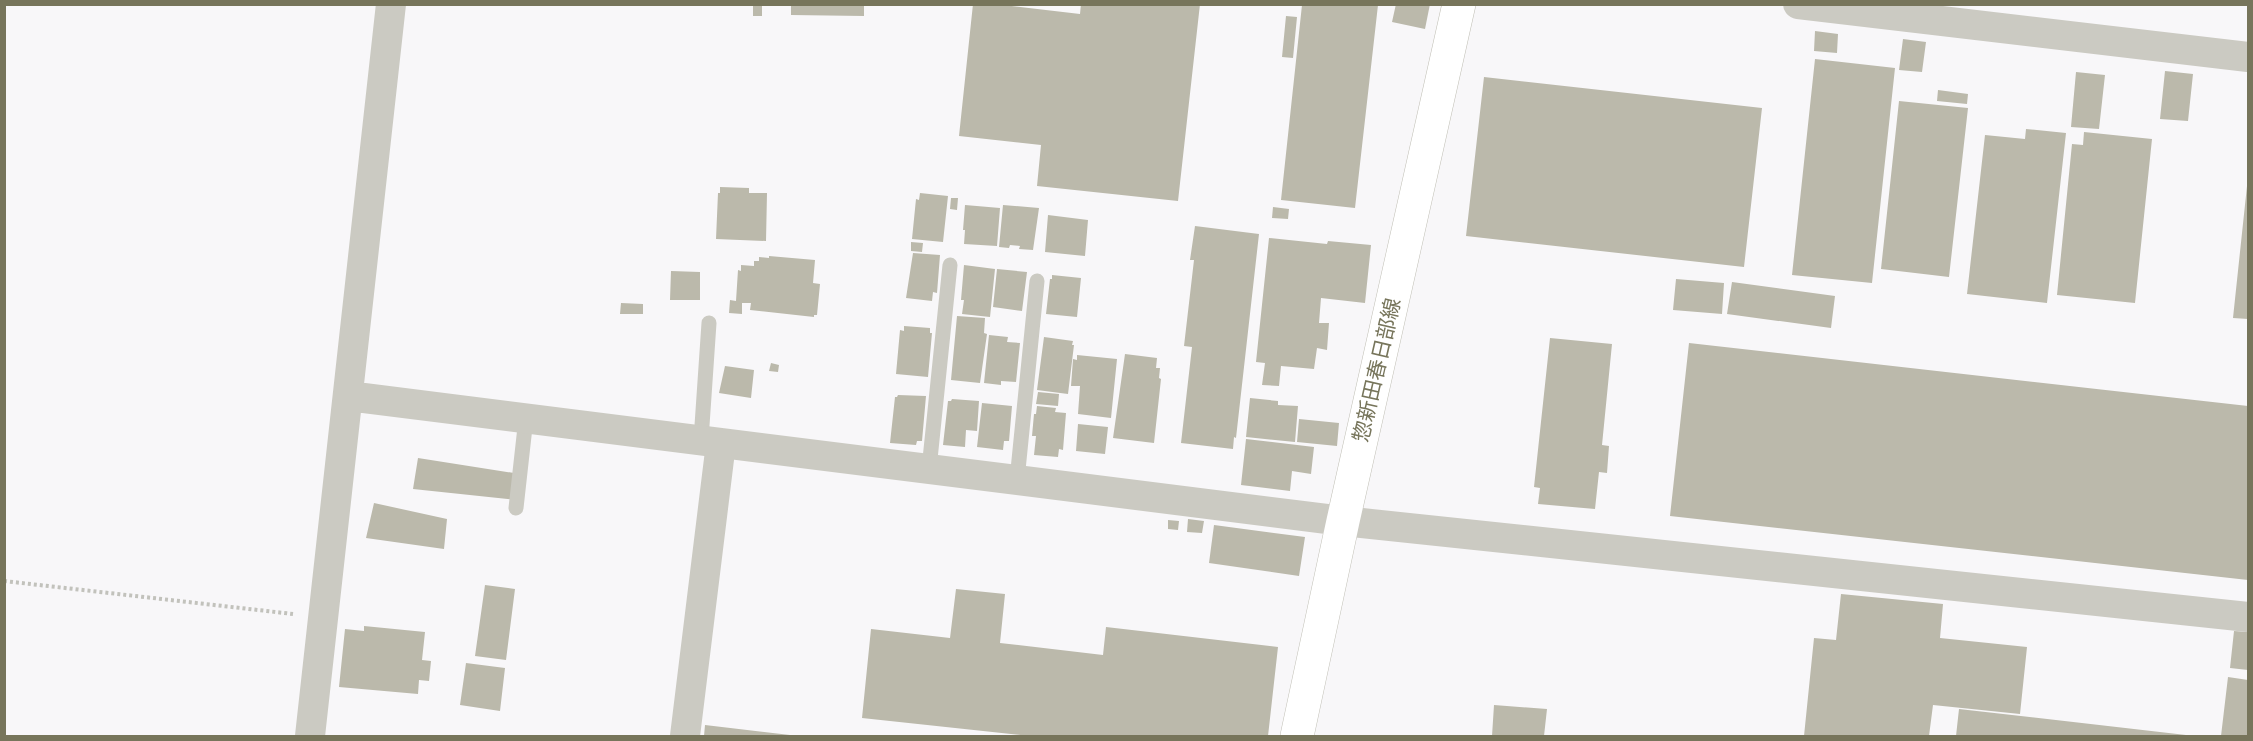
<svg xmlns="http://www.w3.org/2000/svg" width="2253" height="741" font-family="Ubuntu,'Noto Sans JP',sans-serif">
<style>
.building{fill:#bbb9ab}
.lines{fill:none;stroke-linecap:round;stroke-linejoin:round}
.secondary-casing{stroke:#c0bfb5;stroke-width:34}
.path{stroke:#c2c2bc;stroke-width:4;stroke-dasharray:3 3;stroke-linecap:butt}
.lane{stroke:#cbcac2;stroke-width:15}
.street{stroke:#cbcac2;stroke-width:30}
.secondary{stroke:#fff;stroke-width:33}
.labels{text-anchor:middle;stroke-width:6;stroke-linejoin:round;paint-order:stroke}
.street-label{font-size:21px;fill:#77755b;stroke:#fff}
</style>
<rect width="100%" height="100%" fill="#f8f7f9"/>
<path class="building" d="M753,4h9v12h-9z
M791,4h73v12l-73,-1z
M973,4h22l85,10 1,-10h119l-22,197 -141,-15 4,-41 -82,-9z
M1396,4h34l-5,25 -33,-7z
M1302,5h76l-23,203 -74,-8z
M1286,16l11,1 -4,41 -11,-1z
M1815,31l23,3 -1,19 -23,-2z
M1903,39l23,3 -4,30 -23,-2z
M1815,59l80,9 -23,215 -80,-8z
M2165,71l28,3 -5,47 -28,-2z
M2076,72l29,3 -6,54 -28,-2z
M1484,77l278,31 -18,159 -278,-31z
M1938,90l30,4 -1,10 -30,-3z
M1899,101l69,7 -19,169 -68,-8z
M2026,129l40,4 -19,170 -80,-9 18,-159 40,4z
M2084,132l68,7 -17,164 -78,-8 15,-151 11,1z
M2247,186h1v133l-15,-1z
M720,187l29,1v5h18l-1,48 -50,-2 2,-46h2z
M920,193l28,3 -5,46 -31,-3 4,-40 3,1z
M951,198h7l-1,12 -7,-1z
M965,205l35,3 -3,38 -33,-2 1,-14h-2z
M1003,205l36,3 -6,42 -14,-1 1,-3 -10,-1 -1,3 -10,-1z
M1273,207l16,2 -1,10 -16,-1z
M1048,215l40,5 -3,36 -40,-4z
M1195,226l64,8 -23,204 -2,-1 -1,12 -52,-6 11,-96 -8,-1 10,-86h-4z
M1269,238l58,6 1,-3 43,4 -6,58 -44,-5 -2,25h10l-2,27 -10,-2 -3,21 -33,-3 -2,20 -17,-1 3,-22 -9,-1z
M911,242l12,1 -1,9 -11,-1z
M913,253l27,2 -3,38 -4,-1 -1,9 -26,-3z
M769,256l46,4 -2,23 7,1 -3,31h-3v2l-64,-7 1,-7h-9v11l-13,-1 1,-13 6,1 2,-31 3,1v-6l13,1v-5h5v-4l10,1z
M964,265l31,4 -5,48 -28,-3 2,-14h-3z
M997,269l30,3 -5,39 -29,-4z
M671,271l29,1v28h-30z
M1052,275l29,3 -4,39 -31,-3 4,-35h2z
M1676,279l48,4 -2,31 -49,-4z
M1732,282l103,14 -4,32 -104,-14z
M621,303l22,1v10h-23z
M957,316l28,2 -1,15 3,1 -7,49 -29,-3z
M904,326l26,2v5h2l-4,44 -32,-3 4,-44 4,1z
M989,335l19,2 -1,5 13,1 -4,39 -15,-1v4l-17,-2z
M1044,337l29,4 -1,4h2l-6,49 -31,-4z
M1550,338l62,6 -10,101 7,1 -2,27 -8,-1 -4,37 -57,-5 2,-16 -6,-1z
M1689,343l559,63v174l-578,-64z
M1125,354l32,4 -1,10h4l-1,10 2,1 -7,64 -41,-5z
M1077,355l40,4 -6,59 -33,-4 2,-28h-9l2,-27 4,1z
M771,363l8,2 -1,7 -9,-1z
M725,366l29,4 -3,28 -32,-5z
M1038,392l21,2 -1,12 -22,-2z
M898,395l28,1 -4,45h-5l-1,4 -26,-2 5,-46h2z
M1250,398l28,3v4l20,1 -3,36 -49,-5z
M952,399l27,2 -2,30 -11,-1 -1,17 -22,-2 5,-44h3z
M982,403l30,3 -3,35h-5l-1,9 -26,-3z
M1037,406l19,2 -1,4 11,1 -3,37 -4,-1 -1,8 -24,-2 2,-19h-4l2,-22h2z
M1299,419l40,4 -2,23 -40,-4z
M1078,424l30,3 -3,27 -29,-3z
M1246,439l68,8 -3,27 -19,-3 -2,20 -49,-6z
M418,458l102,16 -3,26 -104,-11z
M374,503l73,16 -3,30 -78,-11z
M1188,519l16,2 -2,12 -15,-1z
M1168,520l11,1 -1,9 -10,-1z
M1214,525l91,12 -6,39 -90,-13z
M485,585l30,4 -9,71 -31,-4z
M956,589l49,5 -5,49 103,12 3,-28 172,20 -10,89h-238l-168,-18 9,-89 79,9z
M1841,594l102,10 -3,34 87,9 -7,67 -87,-9 -4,31h-125l10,-98 22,2z
M364,626l61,6 -3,28 9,1 -2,20 -10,-1 -1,14 -79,-7 6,-58 19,2z
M2234,631l14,1v38l-18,-2z
M466,663l39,5 -5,43 -40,-6z
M2228,677l20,3v56h-27z
M1494,705l53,4 -3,27h-52z
M1959,709l227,26v1h-230z
M705,725l85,10v1h-86z"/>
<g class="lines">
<defs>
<path id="secondary" d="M1297,736l46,-215 116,-517"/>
</defs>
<use href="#secondary" class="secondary-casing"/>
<path class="path" d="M4,581l289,33"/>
<path class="lane" d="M701,440l8,-117
M929,469l21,-204
M1017,480l20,-199
M516,508l10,-90"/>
<path class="street" d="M1798,4l450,53
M348,396l995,125 905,96
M310,736l81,-732
M685,736l36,-293"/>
<use href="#secondary" class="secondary"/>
</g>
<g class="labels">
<g class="street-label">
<text transform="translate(1377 370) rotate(-77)" y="7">惣新田春日部線</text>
</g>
</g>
<rect width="2253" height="741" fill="none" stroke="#77755b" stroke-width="12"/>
</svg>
